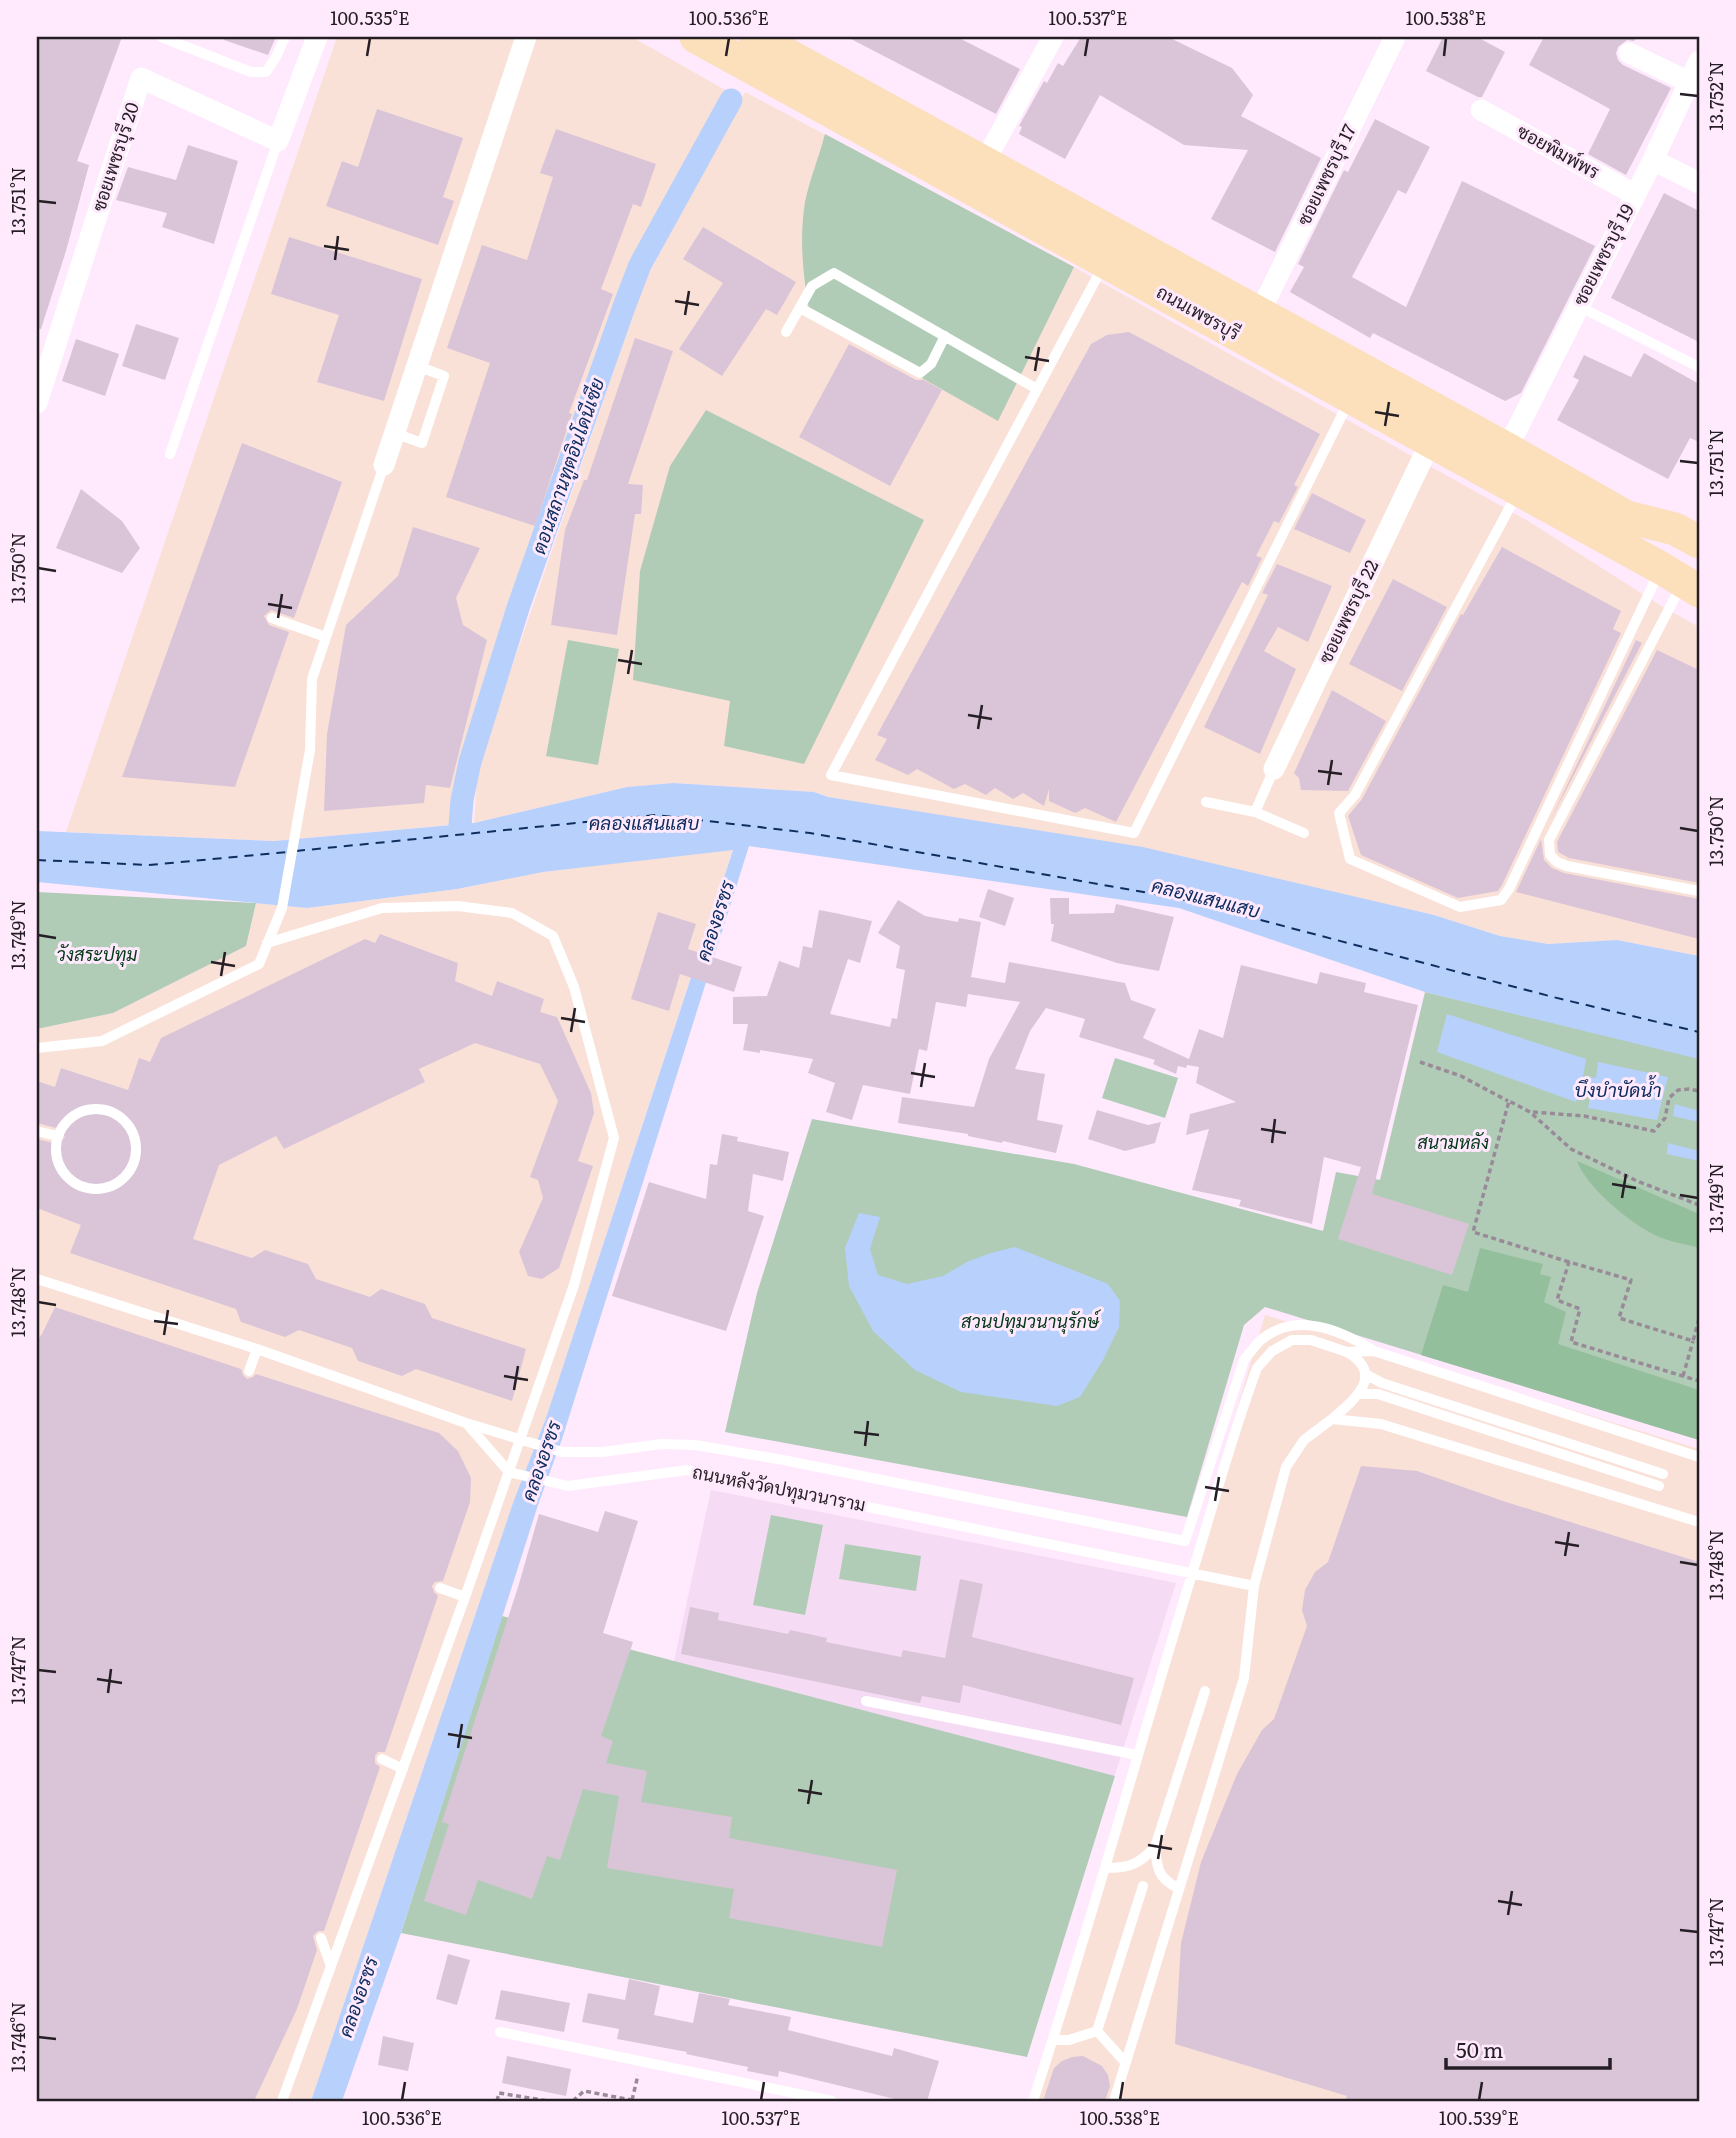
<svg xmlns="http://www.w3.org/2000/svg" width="1736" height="2138" font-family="Literata,Sarabun,serif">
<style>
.commercial{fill:#fae1d8}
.built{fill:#f6dbf5}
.green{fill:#b1ccb6}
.forest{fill:#94bf9c}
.water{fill:#b7d1fc}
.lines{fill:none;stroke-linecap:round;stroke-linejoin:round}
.canal{stroke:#b7d1fc;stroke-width:23}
.ferry{stroke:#0f2e60;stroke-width:2;stroke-dasharray:9 7;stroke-linecap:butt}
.building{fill:#dac5d8}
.path{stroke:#998a98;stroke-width:3.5;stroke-dasharray:5 3.5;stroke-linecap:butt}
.lane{stroke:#fff;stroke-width:10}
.street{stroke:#fff;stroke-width:21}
.primary{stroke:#fbe0bb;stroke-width:33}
.ticks{fill:none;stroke:#251e25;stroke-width:2.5}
.labels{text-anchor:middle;stroke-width:6;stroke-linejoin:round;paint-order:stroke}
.street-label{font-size:18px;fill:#251e25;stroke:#ffe9fd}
.park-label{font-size:18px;font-style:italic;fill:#033716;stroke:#ffe9fd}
.water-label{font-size:19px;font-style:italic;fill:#0f2e60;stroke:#ffe9fd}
.neatline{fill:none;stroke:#251e25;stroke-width:2.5}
.ticks-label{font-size:18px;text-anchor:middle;fill:#251e25}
</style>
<rect width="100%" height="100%" fill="#ffe9fd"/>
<path class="commercial" d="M337,37h295l95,54 -101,184 -100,281 -70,237 -6,32 -176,16 -208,-9z
M745,92l329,175 454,254 135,86 36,20v329l-82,-16 -69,4 -48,-8 -66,-21 -103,-23 -503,-95 -14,-5 -141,-9 -46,4 -153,36 4,-58 166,-482z
M733,849l-187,569 -32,82 -203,601h-274v-1072l76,-16 133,-67 10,-43 51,5 150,-19 86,-17z
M1265,1315l434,134v652h-669z"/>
<path class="built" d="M711,1490l465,93 -64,201 -442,-104z"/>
<path class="green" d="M825,134l249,133 -76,154 -188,-106c-7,-38 -11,-75 -5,-113 5,-24 14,-45 20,-68z
M706,410l218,110 -120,244 -80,-18 6,-45 -97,-21 7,-109 30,-105z
M568,640l51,9 -21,116 -52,-9z
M37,892l219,11 -10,43 -133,67 -76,16z
M1425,992l274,66v382l-434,-133 -21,18 -57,192 -462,-85 32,-139 55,-174 262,45 249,67 13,-59 44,8z
M1115,1058l63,20 -13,40 -63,-20z
M771,1515l52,10 -18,90 -52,-10z
M845,1544l76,12 -5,35 -77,-12z
M502,1616l613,160 -88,281 -626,-124z"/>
<path class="forest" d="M1577,1161l122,53v34c-13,-4 -29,-6 -42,-12 -26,-12 -70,-48 -80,-75z
M1480,1248l63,16 -3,10 11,3 -7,25 22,10 -8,32 141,46v50l-278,-85 22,-70 25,7z"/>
<path class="water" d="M673,783l141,9 14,5 315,50 291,68 66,21 48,8 69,-4 82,16v103l-274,-67 -246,-84 -430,-62 -187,593 -24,66 -137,428 -59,168h-31l203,-601 32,-82 187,-568 -190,22 -86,17 -150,19 -270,-26v-51l237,10 200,-18 153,-36z
M1447,1014l139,45 -3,17 13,2 2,-16 70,15 -11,43 -69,-12 5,-24 -12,-2 -5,20 -139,-50z
M1675,1104l24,7v11l-26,-6z
M1668,1143l31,8v10l-32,-7z
M859,1213l21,4 -10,32 8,26 29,9 36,-8 24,-14 24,-9 24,-6 93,37 12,17 -1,26 -16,33 -23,37 -23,9 -96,-14 -46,-22 -42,-39 -24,-45 -4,-38z"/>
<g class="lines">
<path class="canal" d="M458,852l4,-52 8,-38 48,-154 107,-304 15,-39 91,-165"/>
<path class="ferry" d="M296,851l360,-36 154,18 367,65 376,99 146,35
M37,860l112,5 138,-13"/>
</g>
<path class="building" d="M37,37h85l-45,124 12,4 -23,86 -25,78 -4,-1z
M225,37h51l-8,18 -44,-15z
M847,37h110l63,32 -24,45z
M1081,37h87l64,31 21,27 -12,21 80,42 -46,94 -64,-33 37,-69 -64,-5 -84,-50 -35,64 -46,-25 3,-7 -3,-1 25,-45 3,2 11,-20 5,3z
M1443,37h34l28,15 -23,45h-4l-52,-26z
M1544,37h93l-3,4 -7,-1 -9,7 -2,6 2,7 5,5 48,23 -45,87 -38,-21 22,-45 -81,-44z
M377,109l86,29 -20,59 11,4 -16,44 -112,-39 16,-45 16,6z
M1375,119l55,28 -24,47 -8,-4 -46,87 54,30 56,-126 133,65 -74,147 -16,8 -132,-68 -3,5 -80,-46 14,-25 -6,-3 46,-94 4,2z
M556,129l100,35 -15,43 -8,-3 -32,85 12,5 -44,119 3,1 -37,112 -89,-29 44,-134 -43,-15 35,-103 45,15 26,-83 -13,-4z
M188,145l50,16 -24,83 -52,-17 5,-14 -51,-13 12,-33 48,13z
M1664,193l35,18v131l-88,-44z
M703,227l93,55 -19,33 -11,-6 -44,67 -43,-27 44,-66 -40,-24z
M289,237l133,42 -38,122 -67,-19 22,-67 -68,-21z
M136,324l43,14 -14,42 -43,-14z
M1129,332l191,102 -26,51 4,2 -19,36 -5,-2 -18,35 6,2 -14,28 -6,-4 -126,240 -31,-14 -10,5 -26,-12v-12l-5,17 -21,-13 -10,6 -18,-11 -9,7 -21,-11 -11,5 -37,-20 -9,6 -33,-15 12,-21 -10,-4 214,-391 16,-9z
M635,338l38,13 -45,133 15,1 -2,29h-6l-18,121 -66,-10 14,-95 19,-50h3z
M76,339l43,15 -14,42 -43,-15z
M849,344l67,36h8l18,10 -52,96 -91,-49z
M1644,353l55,31v58l-9,-4 -22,41 -111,-59 22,-40 -6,-3 11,-22 47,22z
M242,443l100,39 -48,136 -23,-8 -7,6 5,9 20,7 -54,155 -113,-10z
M81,489l41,32 18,27 -18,25 -66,-25z
M1312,493l54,27 -16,33 -56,-24z
M413,527l67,21 -24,50 7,27 24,15 -37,148 -24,-3 -2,18 -100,8 3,-77 19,-109 52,-49z
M1502,547l119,64 -8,18 8,4 -119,252 -4,6 -40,7 -97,-43 -13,-39 14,-17 99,-185 2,1z
M1277,564l55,22 -24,56 -30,-15 -14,24 32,18 -36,85 -56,-27 64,-132 -6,-2z
M1393,579l54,28 -45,84 -53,-27z
M1636,640l6,3 -93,180z
M1657,650l42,20v213l-130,-25 -11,-6 -1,-10z
M1332,690l54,31 -38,70 -47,-1 -2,-12 -5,-5z
M1541,839l3,21 8,8 12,5 135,26v40l-183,-47z
M988,889l26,9 -9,28 -26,-9z
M1050,898h19v16l45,-1 2,-9 58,13 -15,54 -42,-8 -66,-22 3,-17h-3z
M898,900l27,16 33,6 1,-4 22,4 -10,55 34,6 4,-21 116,21 6,17 25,9 -13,29 46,21 10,-30 24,9 18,-73 76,19 3,-12 46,11 -2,9 54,13 -46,189 97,30 -17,51 -114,-36 23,-72 -37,-10 -12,67 -73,-18 2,-6 -49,-10 17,-61 -23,6 4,-21 46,-12 -40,-19 3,-16 -12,-2 -1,3 -8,-2 -2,8 -23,-10 2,-4 -76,-23 6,-18 -39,-11 -16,23 -15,38 30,5 -8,46 26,5 -7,28 -53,-12 -1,2 -34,-7v-2l-70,-11 4,-26 72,10 15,-48 31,-57 -52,-8 -2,13 -30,-5 -9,49 -8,-2 -9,45 -47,-9 -11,35 -26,-8 9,-29 -27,-10 5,-14 -53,-9v3l-17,-3 5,-26h-15v-27l34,-1 12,-35 20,7 4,-22 9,2 7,-38 16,3 37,8 -12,42 -12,-4 -18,55 60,13 2,-9 5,1 8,-49 -9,-2 4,-22 -22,-13z
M658,912l38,12 -8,25 54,18 -8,25 -54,-18 -11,37 -38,-12z
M380,934l78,29 -3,18 37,15 5,-15 47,18 -4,13 17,5 34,76 3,20 -16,48 15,5 -34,102 -17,11 -14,-3 -9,-24 24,-54 -5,-18 -8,-3 28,-76 -18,-37 -65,-21 -56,26 6,13 -141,67 -8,-13 -57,29 -26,74 59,19 13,-8 43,14 8,15 54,18 11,-8 44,15 7,14 94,31 -14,52 -96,-32 -14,7 -44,-15 -6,-13 -53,-18 -14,7 -44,-15 -5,-13 -166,-56 11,-28 -44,-17v-69l21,5 7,-7 -5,-8 -23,-6v-42l18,6 6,-19 67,22 11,-32 11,4 11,-24 204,-99 10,4z
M1097,1110l51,15 13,-3 -6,21 -30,8 -37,-12z
M722,1134l16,3 -1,4 52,11 -6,29 -30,-7 -5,37 16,5 -38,115 -114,-35 37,-114 57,17 4,-35 7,1z
M55,1307l186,62 2,6 4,4 6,-2 3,-3 183,59 19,18 13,27 -1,24 -27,79 -8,1 -3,4 2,6 4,4 -53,156h-7l-3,4v7l5,4 -56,164h-6l-5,5 4,14 -20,59 -43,92h-217v-761l5,-6z
M1361,1466l56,5 89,31 193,60v539h-354l2,-5 -172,-52 6,-101 20,-81 36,-88 25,-44 12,-11 33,-93 -5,-16 3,-20 10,-18 13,-10z
M605,1511l33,10 -35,112 30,9 -32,94 12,5 -7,22 41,8 -6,31 91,15 -3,21 168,32 -15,77 -153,-29 5,-29 -127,-21 12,-72 -36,-7 -23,71 -13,-4 -15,43 -54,-19 -12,35 -42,-14 25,-77 -7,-2 77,-238 20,-70 59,18z
M960,1579l23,5 -11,53 162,41 -13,47 -158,-40 -3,18 -38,-7 -2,7 -239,-49 9,-47 29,6 -1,7 70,14 2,-4 37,8 -1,4 75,15 2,-7 42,8z
M448,1954l22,6 -13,45 -21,-6z
M629,1979l31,7 -6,29 39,8 6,-30 31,6 -2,6 63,12 -3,13 104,26 2,-8 45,13 -12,40h-24l-124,-30 -1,6 -31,-6 1,-4 -62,-13 1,-2 -70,-13 2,-10 -37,-7 6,-29 37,7z
M501,1990l69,13 -6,29 -69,-13z
M383,2036l31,7 -6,28 -30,-6z
M507,2056l64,13 -5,27 -64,-13z
M1083,2056l19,10 6,9 2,11 -5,15h-62l11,-33 8,-7 10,-4z"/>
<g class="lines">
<path class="path" d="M1420,1062l41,14 47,25
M1533,1112l51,4 70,15 11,-13 4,-20 9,-8 11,-1 10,2
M1569,1262l-96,-30 36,-131 21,11 41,37 66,32 62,24
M1699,1319l-6,22 -74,-23 12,-38 -62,-18 -12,38 23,9 -9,33 128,39
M1683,1376l10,-35
M632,2100l6,-25
M497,2101l2,-8 49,8
M573,2101l11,-10 53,10"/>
<path class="lane" d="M161,37l90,35h15l10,-15 9,-20
M1103,266l-272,509 303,58 216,-434
M1578,306l121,61
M800,308l120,65 11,-9 14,-28
M786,332l26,-46 22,-13 203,116
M394,433l28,10 22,-67 -27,-10
M170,454l108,-313
M1518,492l-163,303 -16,18 11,46 110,48 41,-7 8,-11 151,-319
M1682,584l-133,256 1,15 7,7 10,4 132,25
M272,618l54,19
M1206,802l49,10 19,-43
M1255,812l49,21
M267,943l115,-35 76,-2 54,7 41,23 21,51 40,151 -40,147 -109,312 -183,504
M37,1048l65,-7 157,-77 23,-56 28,-158 2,-71 72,-214
M56 1149a40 40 0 1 1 80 0a40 40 0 1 1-80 0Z
M37,1131l20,5
M37,1279l220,70 209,74 96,29h41l58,-8 34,1 88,15 402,81 59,-181c6,-7 11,-15 18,-21 35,-28 79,-9 112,12l325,106
M249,1371l8,-22
M1365,1374l17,9 281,91
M1361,1394h17l281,92
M1332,1419c22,-19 54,-44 15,-67
M468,1425l41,47 59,14 119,-16 567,116
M440,1588l25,9
M866,1701l271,54
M382,1759l21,10
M1155,1847c2,22 3,31 23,41
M1106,1868c24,0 33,-4 49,-21l50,-156
M321,1938l10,28
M500,2032l332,69
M1053,2040h16l28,-9
M1125,2062l-28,-31 46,-145
M1033,2101c58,-177 107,-358 162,-537 20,-65 38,-132 62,-196l15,-17 20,-11h19l36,12 27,-1
M1114,2101l130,-423 10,-92 32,-119 18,-27 28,-21 49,5 318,98"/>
<path class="street" d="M1629,53l60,29
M1481,110l153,84
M1653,160l46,23
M984,163l69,-126
M1259,314l136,-277
M37,403l104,-325 137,63 39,-104
M1507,449l146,-289 46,-99
M384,465l142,-428
M1274,769l157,-328"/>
<path class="primary" d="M696,37l965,531 38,23
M755,37l752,412 120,68 48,12 24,13"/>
</g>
<path class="ticks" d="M367,56l3,-18M726,56l3,-18M1085,56l3,-18M1444,56l2,-18M1680,94l18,2M38,201l18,2M324,246l25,4M335,260l3,-24M675,301l24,4M685,315l4,-24M1025,357l24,4M1035,371l4,-24M1375,412l24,4M1385,426l4,-24M1680,461l18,2M38,568l18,3M268,604l24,4M278,618l4,-24M618,660l24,4M628,674l4,-24M968,715l24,4M978,729l4,-24M1318,771l24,3M1328,785l4,-25M1680,828l18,3M38,935l18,3M211,962l24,4M221,976l4,-24M561,1018l24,4M571,1032l4,-24M911,1073l24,4M921,1087l4,-24M1261,1129l25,4M1272,1143l3,-24M1612,1184l24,4M1680,1195l18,3M1622,1198l4,-24M38,1302l18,3M154,1321l24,3M164,1335l4,-25M504,1376l24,4M514,1390l4,-24M854,1432l25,3M865,1446l3,-25M1205,1487l24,4M1215,1501l4,-24M1555,1542l24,4M1565,1556l4,-24M1680,1562l18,3M38,1670l18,2M97,1679l25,4M108,1693l3,-24M448,1734l24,4M458,1748l4,-24M798,1790l24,4M808,1804l4,-24M1148,1845l24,4M1158,1859l4,-24M1498,1901l24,4M1508,1915l4,-24M1680,1930l18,2M38,2037l18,2M402,2100l3,-18M761,2100l3,-18M1120,2100l3,-18M1479,2100l3,-18"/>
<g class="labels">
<g class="street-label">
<text transform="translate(1558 152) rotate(29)" y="6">ซอยพิมพ์พร</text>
<text transform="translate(116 157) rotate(-72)" y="6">ซอยเพชรบุรี 20</text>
<text transform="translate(1327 175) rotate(-64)" y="6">ซอยเพชรบุรี 17</text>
<text transform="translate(1604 255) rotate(-63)" y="6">ซอยเพชรบุรี 19</text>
<text transform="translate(1198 313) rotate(29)" y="6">ถนนเพชรบุรี</text>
<text transform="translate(1349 612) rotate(-64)" y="6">ซอยเพชรบุรี 22</text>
<text transform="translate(779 1489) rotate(11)" y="6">ถนนหลังวัดปทุมวนาราม</text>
</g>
<g class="park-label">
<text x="97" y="961">วังสระปทุม</text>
<text x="1453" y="1149">สนามหลัง</text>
<text x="1030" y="1328">สวนปทุมวนานุรักษ์</text>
</g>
<g class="water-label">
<text transform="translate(568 466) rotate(-71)" y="7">ตอนสถานทูตอินโดนีเซีย</text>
<text x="644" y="830">คลองแสนแสบ</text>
<text transform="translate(1206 898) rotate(14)" y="7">คลองแสนแสบ</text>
<text transform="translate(715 921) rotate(-72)" y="7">คลองอรชร</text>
<text x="1618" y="1097">บึงบำบัดน้ำ</text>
<text transform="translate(541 1461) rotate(-71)" y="7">คลองอรชร</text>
<text transform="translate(358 1997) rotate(-71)" y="7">คลองอรชร</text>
</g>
</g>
<rect width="1736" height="2138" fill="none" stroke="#ffe9fd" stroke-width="77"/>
<path d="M1446 2058v10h164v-10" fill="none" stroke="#251e25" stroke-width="3.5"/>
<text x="1456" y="2058" font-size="21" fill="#251e25" stroke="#ffe9fd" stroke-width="5" paint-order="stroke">50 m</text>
<rect x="38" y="38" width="1660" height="2062" class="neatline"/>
<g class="ticks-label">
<text x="370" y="25">100.535°E</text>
<text x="729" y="25">100.536°E</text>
<text x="1088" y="25">100.537°E</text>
<text x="1446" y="25">100.538°E</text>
<text transform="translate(1717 96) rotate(-90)" y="6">13.752°N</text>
<text transform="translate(19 201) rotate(-90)" y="6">13.751°N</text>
<text transform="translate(1717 463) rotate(-90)" y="6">13.751°N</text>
<text transform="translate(19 568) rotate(-90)" y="6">13.750°N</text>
<text transform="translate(1717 831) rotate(-90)" y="6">13.750°N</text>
<text transform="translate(19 935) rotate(-90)" y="6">13.749°N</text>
<text transform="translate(1717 1198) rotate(-90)" y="6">13.749°N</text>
<text transform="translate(19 1302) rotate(-90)" y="6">13.748°N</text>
<text transform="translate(1717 1565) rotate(-90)" y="6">13.748°N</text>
<text transform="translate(19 1670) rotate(-90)" y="6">13.747°N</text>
<text transform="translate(1717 1932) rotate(-90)" y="6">13.747°N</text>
<text transform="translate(19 2037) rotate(-90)" y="6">13.746°N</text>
<text x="402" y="2125">100.536°E</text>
<text x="761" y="2125">100.537°E</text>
<text x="1120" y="2125">100.538°E</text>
<text x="1479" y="2125">100.539°E</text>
</g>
</svg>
